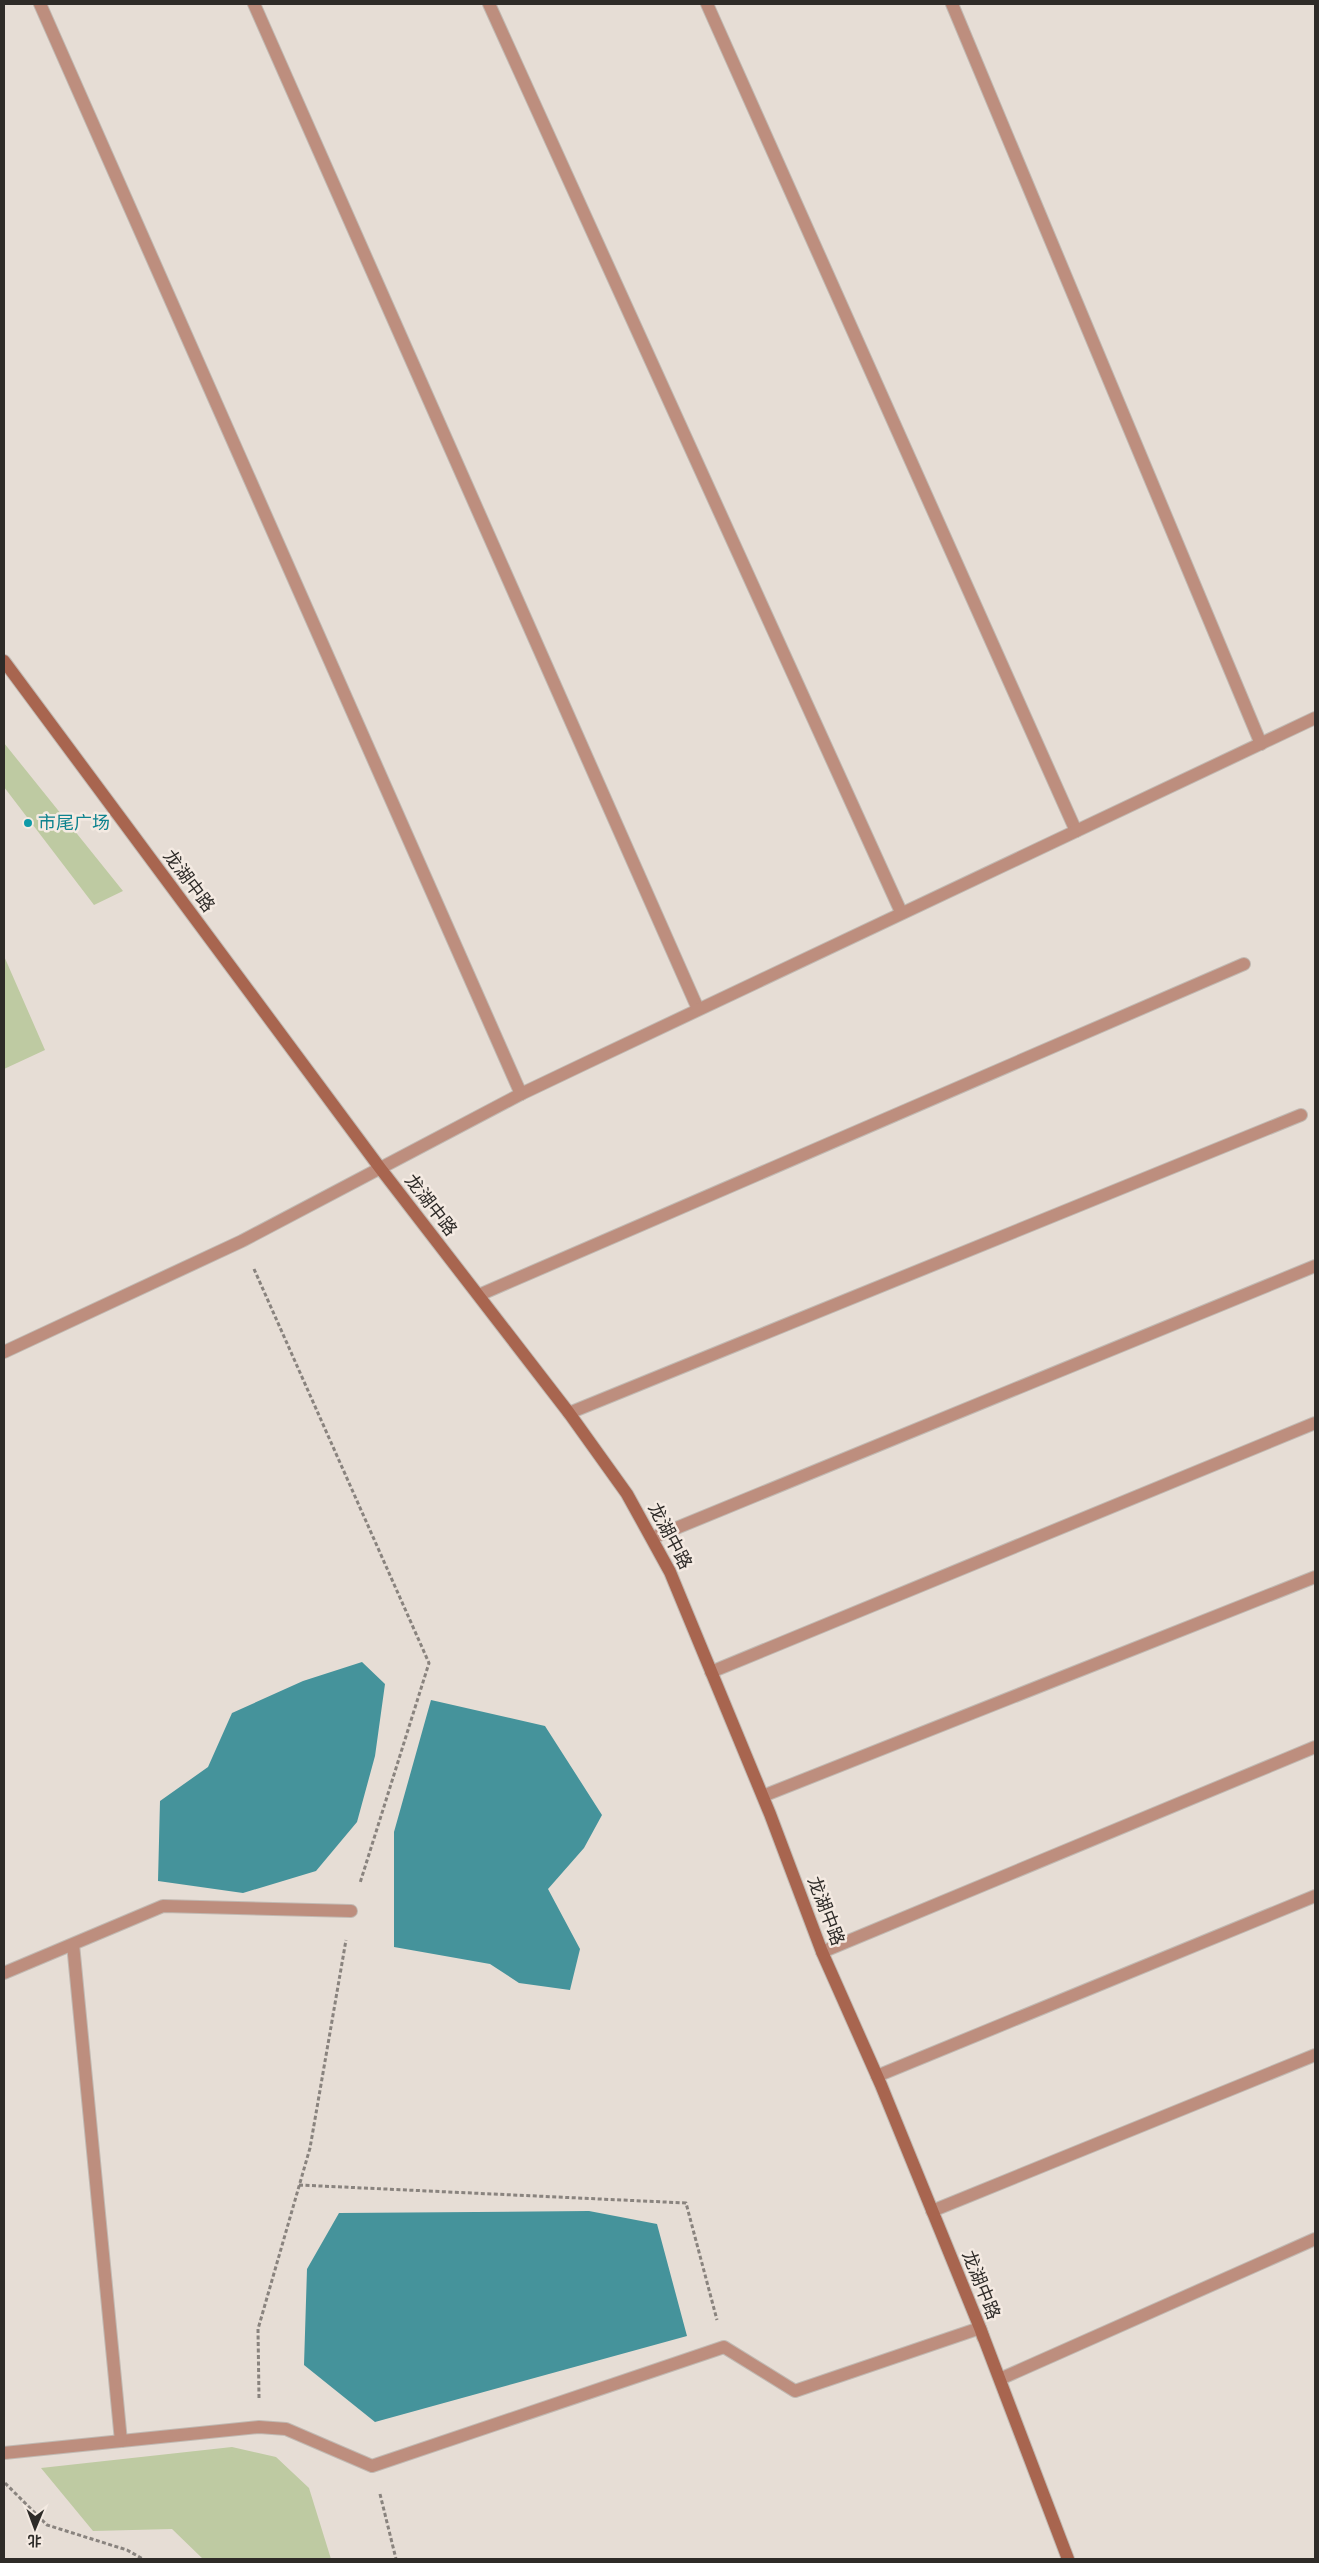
<svg xmlns="http://www.w3.org/2000/svg" width="1319" height="2563" font-family="'Public Sans','Noto Sans SC',sans-serif">
<style>
.green{fill:#becaa2}
.water{fill:#45939b}
.lines{fill:none;stroke-linecap:round;stroke-linejoin:round}
.lane-casing{stroke:#c1b9b2;stroke-width:14}
.street-casing{stroke:#c1b9b2;stroke-width:14}
.secondary-casing{stroke:#c1b9b2;stroke-width:14}
.path{stroke:#89837e;stroke-width:3;stroke-dasharray:4 2.5;stroke-linecap:butt}
.lane{stroke:#bd8e7e;stroke-width:12}
.street{stroke:#bd8e7e;stroke-width:12}
.secondary{stroke:#a8654f;stroke-width:12}
.culture-dot{fill:#0f9aa8;stroke:#f4eae2;stroke-width:2}
.labels{text-anchor:middle;stroke-width:5;stroke-linejoin:round;paint-order:stroke}
.culture-label{font-size:18px;fill:#0d838f;stroke:#f4eae2;text-anchor:start}
.street-label{font-size:18px;fill:#2e2b28;stroke:#f4eae2}
</style>
<rect width="100%" height="100%" fill="#e6ddd5"/>
<path class="green" d="M4,743l119,148 -29,14 -90,-118z
M4,956l41,94 -41,19z
M232,2447l44,10 33,31 22,71h-128l-31,-30 -79,2 -52,-63z"/>
<path class="water" d="M362,1662l23,22 -10,72 -18,66 -41,49 -73,22 -85,-12 2,-80 48,-34 24,-54 71,-32z
M431,1700l114,26 57,89 -18,33 -36,41 32,60 -10,41 -51,-7 -29,-19 -96,-17v-115z
M589,2211l68,13 30,112 -312,86 -71,-57 3,-96 32,-56z"/>
<g class="lines">
<defs>
<path id="lane" d="M40,4l481,1090
M254,4l444,1005
M489,4l412,908
M707,4l369,827
M952,4l309,740
M479,1295l765,-331
M569,1413l732,-298
M652,1538l663,-272
M711,1672l604,-249
M763,1796l552,-219
M822,1952l493,-205
M877,2076l438,-180
M932,2211l383,-156
M4,2453l255,-26 27,2 86,37 352,-119 71,44 185,-63 3,9"/>
<path id="street" d="M4,1352l238,-111 279,-147 65,-31 729,-345
M73,1944l48,497
M4,1973l159,-67 188,5
M1000,2379l315,-140"/>
<path id="secondary" d="M4,661l376,507 189,245 58,81 43,78 100,242 52,138 59,133 99,243 88,231"/>
</defs>
<use href="#lane" class="lane-casing"/>
<use href="#street" class="street-casing"/>
<use href="#secondary" class="secondary-casing"/>
<path class="path" d="M254,1269l175,394 -69,220
M299,2185l387,18 31,117
M259,2398l-1,-69 52,-181 36,-208
M5,2483l42,42 80,25 16,9
M380,2494l16,65"/>
<use href="#lane" class="lane"/>
<use href="#street" class="street"/>
<use href="#secondary" class="secondary"/>
</g>
<circle class="culture-dot" cx="28" cy="823" r="5"/>
<g class="labels">
<g class="culture-label">
<text x="38" y="829">市尾广场</text>
</g>
<g class="street-label">
<text transform="translate(189 881) rotate(53)" y="6">龙湖中路</text>
<text transform="translate(431 1205) rotate(52)" y="6">龙湖中路</text>
<text transform="translate(670 1536) rotate(62)" y="6">龙湖中路</text>
<text transform="translate(826 1911) rotate(69)" y="6">龙湖中路</text>
<text transform="translate(981 2285) rotate(68)" y="6">龙湖中路</text>
</g>
</g>
<rect width="1319" height="2563" fill="none" stroke="#2e2b28" stroke-width="10"/>
<g transform="translate(35 2528) rotate(181)" stroke="#f4eae2" stroke-width="4" paint-order="stroke">
<path d="M0-4L9 19L0 12L-9 19Z" fill="#2e2b28"/>
<text y="-8" font-size="14" font-weight="bold" text-anchor="middle" fill="#2e2b28">北</text>
</g>
</svg>
